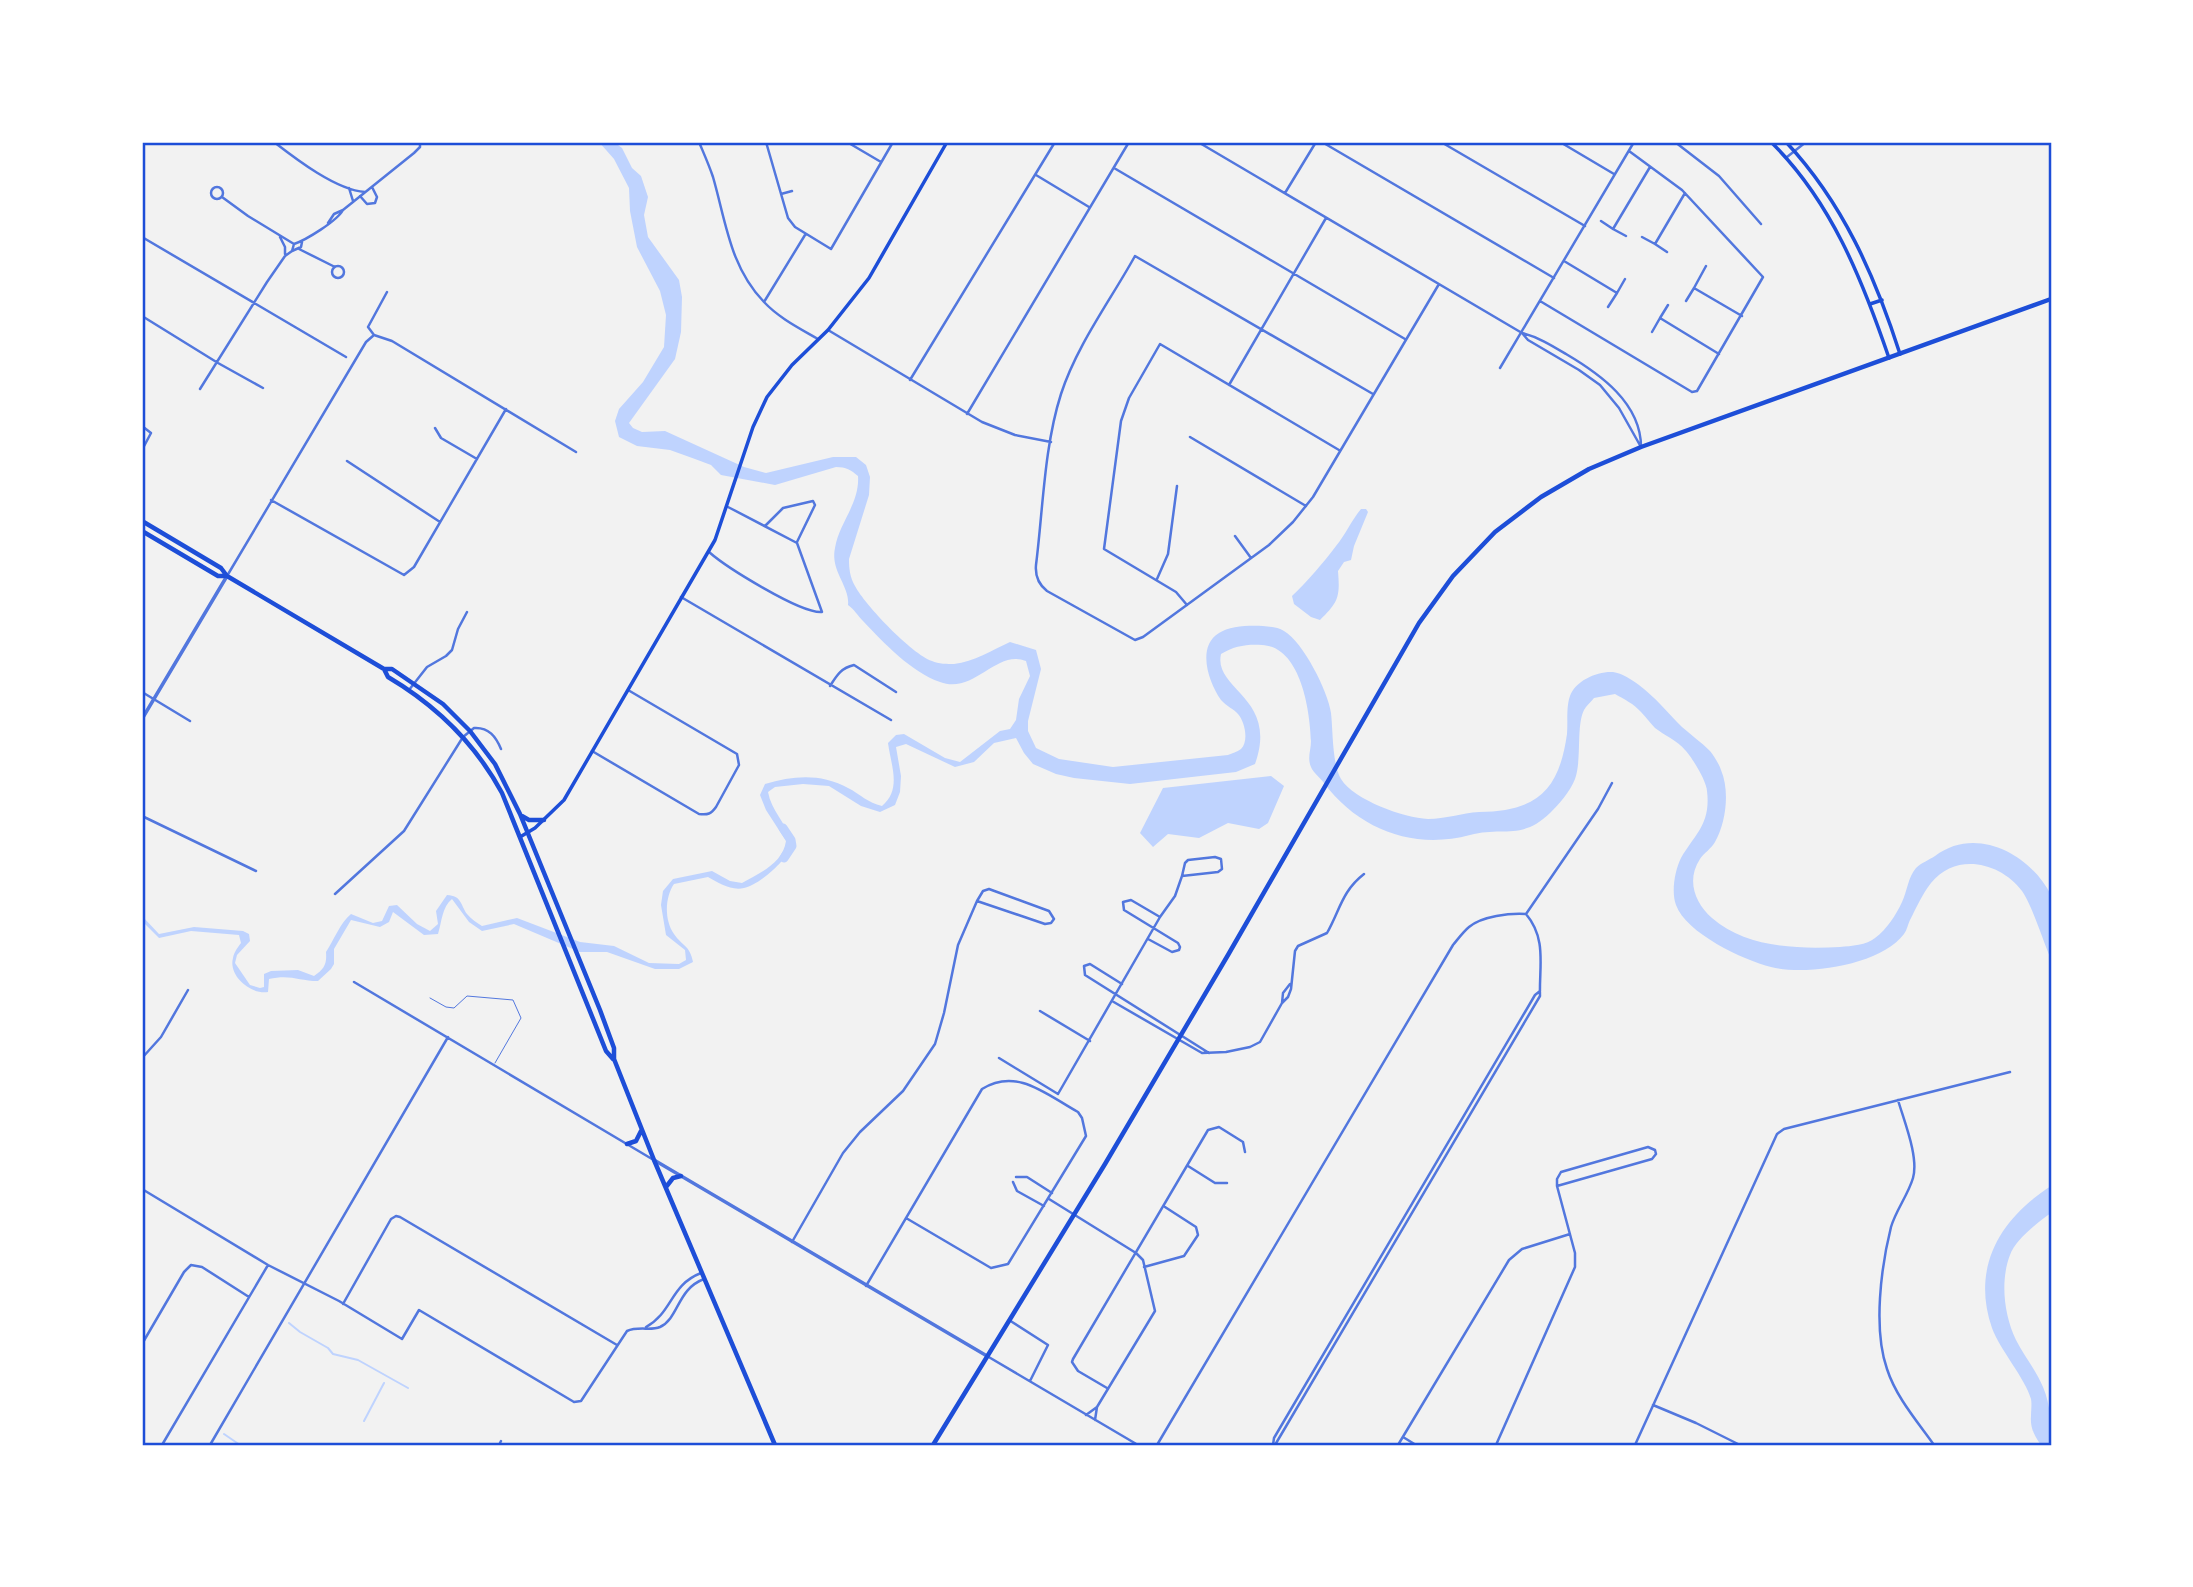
<svg xmlns="http://www.w3.org/2000/svg" width="2193" height="1587" font-family="'Archivo Narrow',sans-serif">
<style>
.water{fill:#bfd3fe}
.lines{fill:none;stroke-linecap:round;stroke-linejoin:round}
.stream{stroke:#bfd3fe;stroke-width:2}
.river{stroke:#bfd3fe;stroke-width:9}
.service{stroke:#5277de;stroke-width:1}
.minor{stroke:#5277de;stroke-width:2.5}
.tertiary{stroke:#5277de;stroke-width:3.5}
.secondary{stroke:#1d4ed8;stroke-width:3.5}
.primary{stroke:#1d4ed8;stroke-width:4.5}
.neatline{fill:none;stroke:#1d4ed8;stroke-width:2.5}
</style>
<rect width="100%" height="100%" fill="#f2f2f2"/>
<path class="water" d="M599,142h15l8,6 10,20 9,8 7,21 -4,18 4,22 31,43 3,17 -1,35 -6,27 -46,64 4,5 9,4 23,-1 79,36 22,6 67,-16h23l10,8 4,12 -1,18 -20,64c0,10 1,18 6,27 10,19 57,68 77,75 6,3 16,3 22,3 20,-2 38,-14 56,-22l26,8 5,19 -13,52v10l8,17 23,11 54,8 115,-12c4,-2 9,-3 13,-6 8,-8 4,-27 -3,-35 -4,-5 -12,-8 -17,-14 -12,-17 -25,-53 -2,-67 10,-7 31,-8 44,-7 7,1 15,1 21,5 19,11 44,60 47,82 2,17 1,51 10,66 13,21 63,39 87,40 17,0 34,-6 51,-7 58,-1 80,-21 88,-78 1,-12 -1,-27 3,-38 5,-15 27,-25 43,-24 9,1 19,8 26,13 16,12 29,28 43,42 9,8 19,15 28,24 4,5 9,13 11,19 9,21 5,53 -6,72 -4,7 -11,11 -15,17 -14,21 -5,44 12,59 34,30 86,31 128,29 11,-1 27,-2 35,-9 12,-9 21,-23 27,-36 5,-10 6,-25 14,-34 5,-5 13,-8 19,-12 41,-31 95,-2 116,39v64c-8,-18 -19,-54 -29,-68 -22,-29 -66,-39 -91,-8 -8,10 -15,25 -21,37 -2,4 -3,10 -6,14 -23,31 -98,42 -133,33 -28,-7 -85,-34 -95,-62 -5,-13 -1,-35 5,-47 14,-24 30,-34 26,-67 0,-9 -15,-34 -22,-41 -7,-9 -21,-15 -30,-22 -5,-5 -9,-11 -14,-16 -7,-8 -17,-13 -26,-18l-21,4c-3,4 -8,8 -10,12 -8,16 -2,50 -9,69 -5,13 -16,25 -25,34 -29,28 -47,13 -80,22 -56,15 -111,-5 -146,-52 -4,-5 -11,-11 -13,-16 -4,-9 0,-17 0,-26 -1,-30 -10,-94 -49,-96 -15,-1 -28,1 -41,9 -8,36 58,43 34,110l-19,8 -106,12 -56,-6 -18,-4 -23,-10 -9,-11 -8,-15 -22,5 -20,19 -19,5 -49,-23 -10,3 5,29 -1,16 -5,13 -15,7 -19,-6 -32,-20 -26,-2 -28,3 -7,5c3,18 18,31 23,49 3,15 -33,45 -47,47 -13,3 -25,-5 -36,-11l-34,7c-9,13 -10,36 0,50 8,12 16,11 19,28l-14,7h-24l-48,-17h-27l-66,-28 -32,7 -13,-9 -17,-23c-10,8 -10,22 -14,35l-14,1 -31,-23 -4,10 -9,5 -29,-7 -17,29v15l-3,5 -13,12c-19,0 -28,-7 -49,-2l-1,13c-17,3 -40,-16 -35,-34 1,-6 5,-11 8,-15l-2,-8 -48,-4 -32,7 -17,-17v-17l2,3 -1,10 16,17 35,-7 49,4 6,3 1,7 -13,14 -2,8 15,22 10,3 4,-1v-13l7,-3 27,-1 16,6c10,-7 13,-11 12,-24 8,-12 14,-29 25,-38l22,9 9,-2 7,-15 8,-1 20,19 13,7 8,-7 -2,-13 11,-16c15,1 13,9 20,19 4,5 10,9 15,12l35,-8 63,24 34,4 35,17 30,1 7,-4 -1,-10 -19,-15 -5,-30 2,-14 10,-12 39,-8 18,10 12,2c18,-10 41,-20 44,-42l-20,-31 -6,-15 5,-11c28,-8 55,-11 83,4 12,6 20,15 34,18 20,-17 9,-40 6,-63l8,-8 8,-1 41,24 15,4 40,-31 10,-2 6,-9 3,-21 11,-23 -4,-15c-30,-12 -52,34 -86,21 -29,-10 -56,-39 -77,-61 -5,-5 -9,-12 -15,-16 2,-19 -18,-34 -13,-57 4,-25 25,-45 23,-72 -7,-6 -12,-9 -22,-9l-61,18 -54,-10 -10,-10 -16,-6 -25,-9 -33,-4 -18,-9 -4,-16 4,-12 24,-27 21,-35 2,-32 -6,-24 -23,-44 -7,-36 -1,-23 -15,-29z
M1361,509h5l2,3 -14,34 -3,14 -7,2 -6,9c2,25 1,31 -18,49l-9,-3 -17,-13 -2,-8c16,-15 31,-33 44,-50 10,-12 15,-25 25,-37z
M1271,776l13,10 -16,37 -9,6 -31,-6 -29,15 -31,-4 -15,13 -13,-14 23,-45z
M2051,1186v27c-13,9 -36,27 -41,42 -10,26 -6,60 6,85 8,16 20,30 27,47 8,19 8,37 8,58h-10c-7,-9 -11,-18 -10,-29 0,-5 1,-12 0,-17 -6,-21 -31,-49 -39,-71 -21,-61 8,-109 59,-142z"/>
<g class="lines">
<path class="stream" d="M289,1323l11,9 28,16 5,6 25,6 50,28
M364,1421l20,-38
M224,1434l16,11"/>
<path class="river" d="M783,828l8,12 1,6 -8,12"/>
<path class="service" d="M430,998l16,9 8,1 13,-12 46,4 8,18 -26,45"/>
<path class="minor" d="M274,142c22,17 62,48 91,50
M699,142c5,12 10,23 14,35 13,45 17,90 51,125 15,16 35,26 54,37
M766,142l22,76 7,9 36,22 62,-107
M847,142l34,20
M1198,142l324,191 6,7 51,30 21,15 19,23 22,39
M1322,142l232,136
M1441,142l144,84
M1560,142l54,32
M1675,142l44,34 42,48
M1787,157l19,-15
M1114,168l291,171
M1036,175l53,32
M211 193a6 6 0 1 1 12 0a6 6 0 1 1-12 0Z
M349,188l4,13
M1285,193l31,-51
M781,194l11,-3
M360,196l7,8 8,-1 2,-6 -5,-10
M222,197l26,19 46,28
M1601,221l12,8 37,-62
M328,223l6,-9 9,-4
M1613,229l13,7
M142,237l204,120
M280,237l5,10v7
M1642,237l13,7 30,-51
M302,242l-1,5 -9,4 2,-7c12,-4 43,-23 49,-34l71,-57 6,-6v-5
M1655,244l12,8
M299,249l36,18
M1564,261l53,32 -9,14
M1706,266l-12,22 48,28
M332 272a6 6 0 1 1 12 0a6 6 0 1 1-12 0Z
M1617,293l8,-14
M1540,301l152,91 5,-1 66,-114 -81,-87 -53,-39
M1686,301l8,-13
M764,302l41,-67
M1668,305l-8,13 59,36
M142,316l76,47 45,25
M828,330l154,92 33,13 36,7
M1652,332l8,-14
M1522,333c16,4 29,12 44,21 34,20 75,49 75,93
M374,335l18,6 184,111
M374,335l-6,-8 19,-35
M1500,368l134,-226
M910,380l145,-238
M1229,385l97,-167
M200,389l67,-107 18,-26 7,-5
M1373,394l-238,-138c-25,45 -58,89 -74,138 -17,53 -18,116 -25,171 -1,11 2,19 11,26l88,49 8,-3 126,-92 24,-23 20,-25 126,-213
M967,414l162,-272
M142,426l9,7 -9,17
M435,428l6,10 36,21
M1190,437l116,69
M347,461l93,61
M271,500l133,75 10,-8 92,-158
M765,526l18,-18 30,-7 2,4 -18,37
M1235,536l16,22
M709,552c17,15 92,62 113,60l-25,-69 -69,-36
M227,576l139,-234 8,-7
M1157,579l11,-25 9,-68
M681,597l210,123
M1187,605l-11,-13 -72,-43 17,-128 8,-23 31,-54 179,106
M830,686c7,-11 11,-18 24,-21l42,27
M409,690l18,-23 19,-11 6,-6 6,-21 9,-17
M142,692l48,29
M592,751l107,63c9,1 12,0 17,-7l23,-42 -2,-11 -109,-64
M142,816l114,55
M1215,857l6,2 1,10 -4,3 -36,4 3,-13 3,-3z
M989,889l60,22 5,8 -3,4 -6,1 -68,-23 6,-10z
M335,894l69,-63 59,-94 11,-9c15,-1 22,9 27,21
M1148,939l24,13 7,-2 1,-3 -2,-4 -54,-33 -1,-8 8,-2 29,17
M354,982l298,177
M1122,984l-32,-20 -6,2 1,9 124,78
M1112,1001l90,52 24,-1 24,-5 10,-5 22,-39 6,-6 3,-8 4,-38 3,-5 29,-13c13,-23 15,-42 37,-59
M1282,1003l1,-10 7,-9
M1040,1011l50,30
M142,1058l19,-21 27,-47
M999,1058l59,36 102,-177 15,-21 7,-20
M1898,1100c6,21 21,57 15,78 -5,17 -17,32 -22,49 -10,40 -18,102 -4,142 9,28 30,52 47,76
M1188,1166l27,17h12
M1016,1177h11l25,16
M1013,1182l4,9 27,15
M142,1189l126,76 71,36 63,38 17,-29 155,92 7,-1 46,-70c11,-5 24,0 33,-4 19,-9 17,-38 44,-48
M1049,1199l87,54 7,7 12,51 -58,96 -11,8
M792,1242l51,-89 17,-21 43,-41 32,-47 9,-31 14,-68 19,-44
M1144,1267l40,-11 14,-21 -2,-8 -31,-20
M866,1286c38,-65 77,-131 116,-197 35,-22 65,6 96,23l4,6 4,18 -78,128 -17,4 -85,-50
M343,1304l48,-85 5,-3 4,1 217,128
M1009,1320l39,25 -18,36
M646,1327c27,-15 24,-42 55,-54
M142,1344l42,-72 7,-7 11,2 47,30
M987,1356l151,89
M1107,1388l-29,-17 -6,-9 1,-3 135,-229 11,-3 24,15 2,10
M1653,1405l43,18 44,22
M1095,1420l2,-13
M1403,1437l13,8
M162,1445l106,-180
M210,1445l238,-408
M499,1445l2,-4
M1157,1445l296,-500c5,-6 10,-13 16,-18 13,-11 41,-14 57,-13l72,-105 14,-26
M1273,1445l1,-7 261,-443 5,-4
M1275,1445l265,-449c-1,-30 7,-57 -14,-82
M1398,1445l111,-185 13,-11 48,-15
M1496,1445l79,-178v-14l-18,-67v-7l4,-7 87,-25 7,3 1,4 -4,5 -95,27
M1635,1445l142,-311 7,-5 226,-57"/>
<path class="tertiary" d="M142,719l85,-143
M654,1160l333,196"/>
<path class="secondary" d="M1771,142c60,59 91,137 118,216
M1786,142c57,61 89,134 114,212
M1870,304l12,-4
M520,837l15,-9 29,-28 151,-260 38,-113 14,-30 25,-32 36,-35 41,-52 78,-136"/>
<path class="primary" d="M142,521l79,47 6,8 157,93 4,8c49,29 87,66 114,116l104,258 7,8
M142,531l76,45h9
M384,669h8l51,35 27,27 25,33 25,50 80,196 14,38v11l40,101 121,285
M522,816l7,4h15
M627,1144l9,-3 5,-10
M666,1187l7,-9 8,-2
M933,1445l172,-281 123,-209 191,-332 34,-47 42,-44 46,-35 48,-28 52,-22 410,-148"/>
</g>
<rect width="2193" height="1587" fill="none" stroke="#ffffff" stroke-width="287"/>
<rect x="144" y="144" width="1906" height="1300" class="neatline"/>
</svg>
